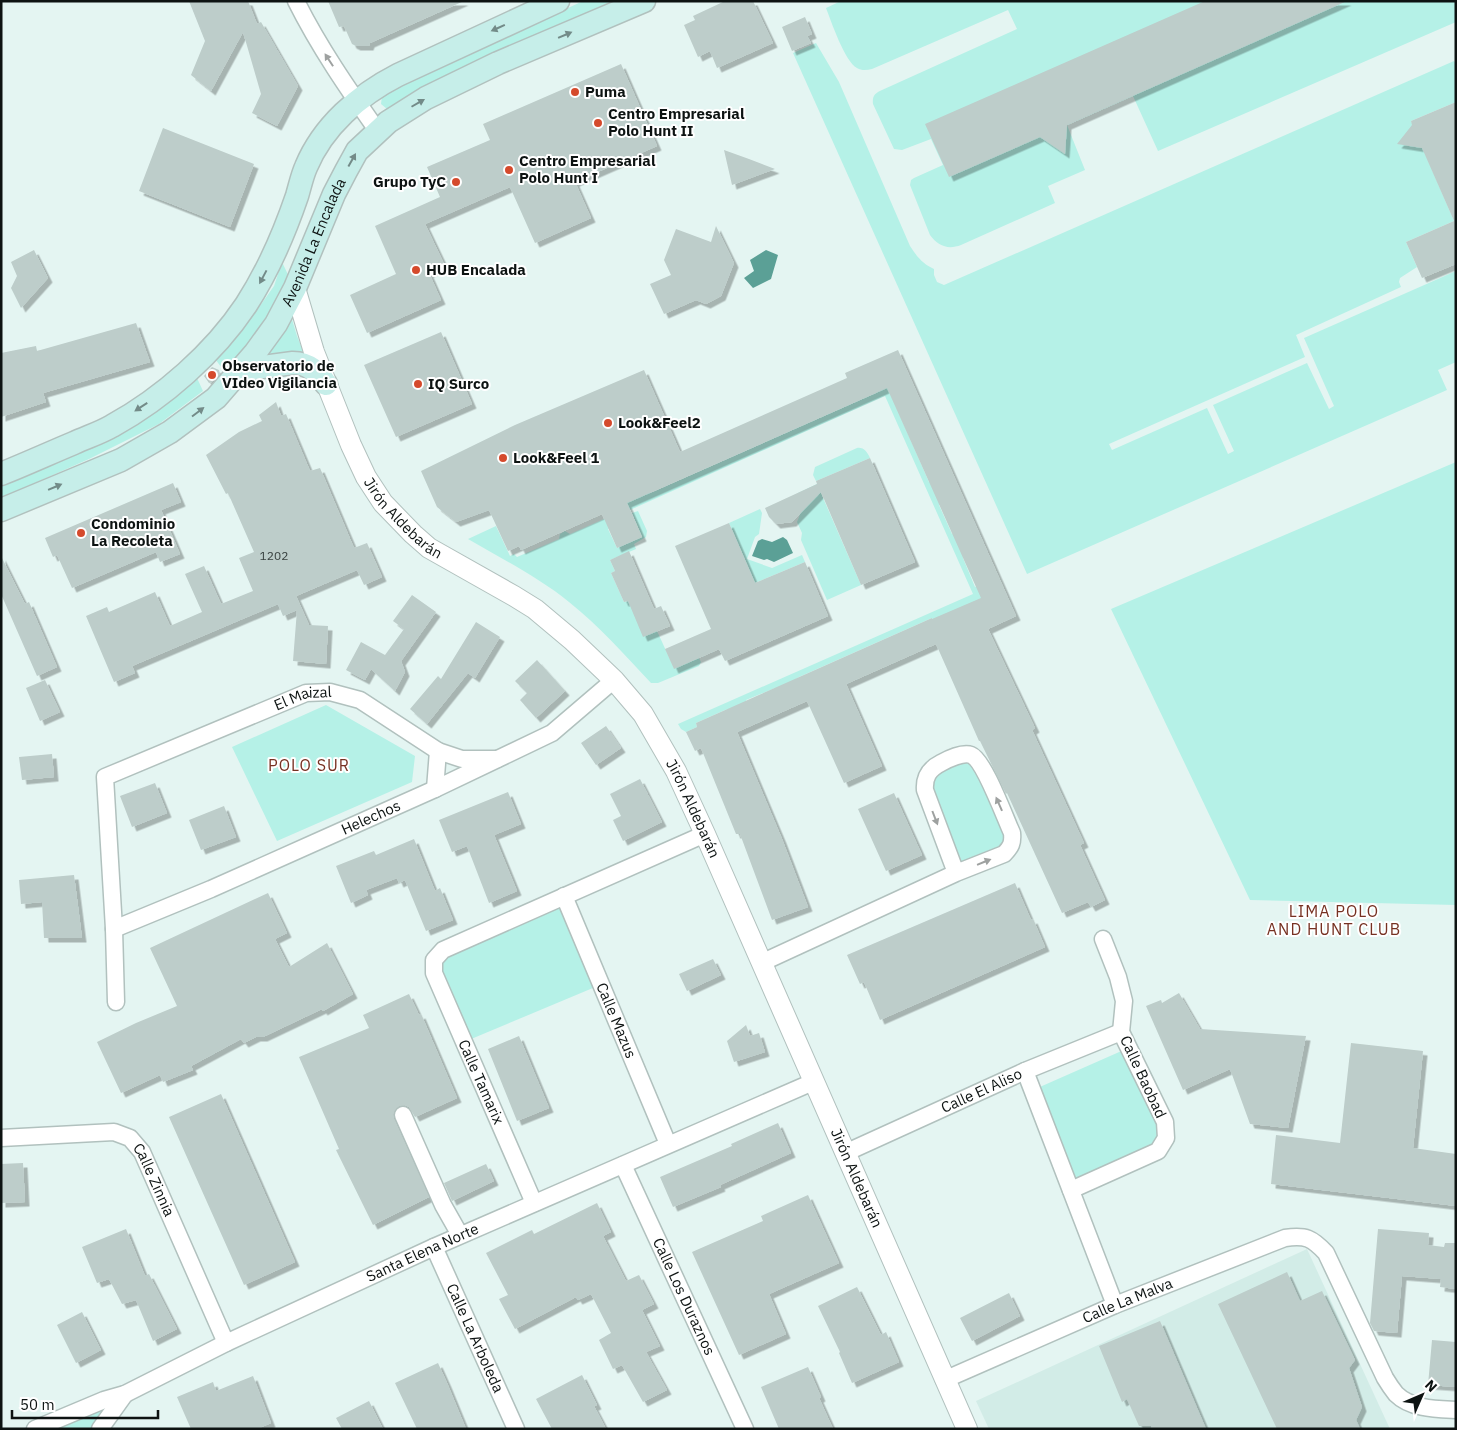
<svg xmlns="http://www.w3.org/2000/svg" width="1457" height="1430" font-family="'IBM Plex Sans',sans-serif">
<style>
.built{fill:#d2ece7}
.green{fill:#b5f1e7}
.water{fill:#5ba096}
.building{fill:#bdcdca;filter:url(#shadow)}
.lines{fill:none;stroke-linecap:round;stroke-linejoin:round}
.minor-casing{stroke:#b1c1be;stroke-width:19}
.tertiary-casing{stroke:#b1c1be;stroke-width:22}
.secondary-casing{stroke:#b1c1be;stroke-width:25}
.minor{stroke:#fff;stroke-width:16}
.tertiary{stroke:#fff;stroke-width:20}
.secondary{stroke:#c6eee9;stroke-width:22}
.oneway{fill:#738b88}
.oneway2{fill:#9ea1a0}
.poi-dot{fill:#d54a2c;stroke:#fff;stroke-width:2}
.labels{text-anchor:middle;stroke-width:4;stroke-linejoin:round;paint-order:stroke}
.number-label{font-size:12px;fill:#394240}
.poi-label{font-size:15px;font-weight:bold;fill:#0d1312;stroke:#fff;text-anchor:start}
.street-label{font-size:15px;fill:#0d1312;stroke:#fff}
.neighbourhood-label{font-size:16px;letter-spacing:1px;fill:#763122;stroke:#fff}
</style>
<defs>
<filter id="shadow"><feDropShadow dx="4.5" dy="4.5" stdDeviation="0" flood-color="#0004"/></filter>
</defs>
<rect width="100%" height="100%" fill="#e4f5f2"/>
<path class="built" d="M1307,1249l83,180h-401l-13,-28z"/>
<path class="green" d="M583,1h35l-228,108h-3l-6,-5 1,-8 1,-2z
M841,1h615v21l-298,129 -25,-55 -66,29 18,45 -37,16 7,17 -94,42c-13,5 -23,1 -31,-10l-20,-50 1,-5 3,-2 29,-13 -12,-26 -29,11 -8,-1 -21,-45c-1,-8 2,-11 9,-14l135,-61 -9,-19 -136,59c-5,1 -10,2 -15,-1 -12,-6 -26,-47 -31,-60z
M816,43l23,39 71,164c7,11 13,18 24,23v6l3,7 7,3 510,-224 2,3v38l-45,19 43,100 -48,21 11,25 -17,11 -1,4 2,5 -105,48 9,22 -196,87 3,6 95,-42 21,46 6,-3 -21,-46 94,-42 22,46 5,-3 -30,-68 152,-67v91l-18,8 9,20 -420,184 -234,-521z
M282,262l9,19 -27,46 -39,45 -10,-13 21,-21 21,-28 17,-24z
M291,316l6,20 8,20 -41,1z
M197,378l6,13 -44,33 -70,35 -88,39v-17z
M888,380l5,20 36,82 4,-2 10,23 -4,2 13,29 4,-1 10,23 -3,2 12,29 4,-2 8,18 -54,19 -1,-4 -133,59 -22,14 -2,-3 -29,12 1,4 -22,6 -29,13 1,4 -11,5 -5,-3 -3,-5 295,-130 -88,-198 -255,114 -5,-11 28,-7 223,-99z
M857,448c7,-1 10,4 13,10l-54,23 -3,-6 2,-8z
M1456,462v443l-206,-5 -139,-291z
M817,484l44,101 -34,15 -26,-60 1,-7 -5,-11c5,-12 7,-17 1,-29z
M760,509l2,4 -3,21 -4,3 -8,22 25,9 30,-13 3,7 -50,21 -26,-60z
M638,511l9,20 -1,6 -12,7 2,5 -26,11 5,11 -4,2 13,29 4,-1 29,30 17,37 25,-10 2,4 -2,4 -41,17h-7c-26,-28 -52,-57 -82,-81 -31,-25 -67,-43 -101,-63l28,-13 14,30 4,-2 3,3 42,-18 1,-5 5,-3 5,3 41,-18 16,5 -19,8 9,19 25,-11 -10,-24z
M326,705l89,51 -3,26 -135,59 -45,-94z
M956,756l27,12 24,76 -53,24 -30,-87z
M564,896l36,89 -136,57 -30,-82z
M1126,1049l40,91 -93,41 -40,-91z
M105,1408l-14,21h-34z"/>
<path class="water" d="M766,250l12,5 -7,24 -18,9 -9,-10 10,-7 -4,-11z
M783,537l4,3 6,13 -19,9 -7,-3 -3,1 -12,-4 6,-15 4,-2 10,3z"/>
<path class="building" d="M189,1h59l9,23 4,-2 37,64 -21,40 -25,-13 9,-19 -18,-62 -32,59 -20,-16 14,-34z
M328,1h136l-94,42 -1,3h-13l-4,-2 -8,-18 -5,1z
M725,1h28l20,42 -56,25 -7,-17 -12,6 -14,-32 11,-5 -2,-4z
M1205,1h142l-280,124 -2,29 -25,-17 -91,40 -24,-53z
M805,17l7,17 -5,2 4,7 -19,8 -10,-24z
M621,64l36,82 -82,36 16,36 -56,25 -25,-56 -85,37 20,42 -16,7 12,27 -74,33 -17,-38 46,-21 -21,-48 65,-29 -13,-30 63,-27 -7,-16z
M1456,102v162l-34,14 -16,-36 48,-21 -32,-73 -25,-4 15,-19 -1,-4z
M163,128l91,36 -24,63 -91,-36z
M724,150l25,9 26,10 -43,16z
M716,226l18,37 -13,33 -15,8 -10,-4 -32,14 -14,-30 21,-9 -7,-15 12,-31 35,13z
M34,250l14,28 -27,30 -10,-20 6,-12 -6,-14z
M136,323l14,39 -107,31 3,9 -45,15v-64l35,-7 1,5z
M441,332l31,72 -76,33 -32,-72z
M898,350l118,266 -28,13 47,99 -3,2 52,113 -4,2 25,55 -14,7 -3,-5 -26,11 -55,-120 -1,1 -26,-53h-1l-43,-97 -90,40 36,82 -38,17 -37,-82 -70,31 45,107 26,68 -36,13 -32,-86h-4l-35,-86 -6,3 -9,-19 11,-5 -1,-4 236,-105v1l49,-21 -94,-210 -260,115 15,34 -25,11 -15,-34 -81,36 -2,-4 -11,5 -19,-41 -33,12 -19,-15 -16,-36 94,-46 129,-55 36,82 167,-74 -2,-5z
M212,367l7,3 1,4 -8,8 -3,1 -5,-7z
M276,402l5,14 5,-2 24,57 10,-3 34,80 13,-5 15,34 -18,8 -7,-15 -61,26 13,29 19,1 -2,38 -33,-3 4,-51 -14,6 -5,-12 -146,62 3,7 -21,9 -28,-66 21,-9 2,5 46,-20 15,34 32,-14 -17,-38 19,-8 17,38 32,-13 -14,-33 15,-6 -26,-59 -2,1 -20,-39 33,-23 23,-11 -3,-6z
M870,458l45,104 -54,23 -40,-93 -29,30 -16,2 -7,-7 -4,-9 52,-24 -1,-3z
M173,483l8,19 -20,8 19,44 -20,8 -4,-10 -84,36 -15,-33 -4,2 -8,-19z
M729,523l26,60 50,-21 23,54 -103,45 -6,-12 -45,20 -9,-20 46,-20 -36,-83z
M629,551l25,58 7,-3 9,20 -27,11 -15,-36 -4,1 -13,-29 4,-2 -5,-11z
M1,556l24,48 4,-2 28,65 -20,9 -36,-82z
M412,595l24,17 -35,49 4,11 -10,19 -24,-22 -6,11 -19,-10 15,-28 24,13 19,-26 -11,-8z
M476,622l24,15 -25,41 -7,-5 -41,51 -17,-15 28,-33 3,3z
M537,660l28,31 -29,27 -16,-18 7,-7 -12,-12z
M45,680l15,32 -20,9 -14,-33z
M606,726l15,22 -25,17 -15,-22z
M52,754l2,23 -32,3 -3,-23z
M640,779l22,43 -39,19 -10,-21 8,-4 -11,-22z
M155,783l12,30 -35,14 -12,-31z
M508,792l13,32 -27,11 23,56 -28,12 -22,-57 -15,6 -13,-32z
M894,793l28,62 -36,16 -28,-62z
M224,806l12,31 -35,13 -12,-30z
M414,839l21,52 5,-3 13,32 -27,11 -21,-51 -6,3 -2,-5 -31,12 2,5 -17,8 -15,-37 38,-15 2,4z
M74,875l8,63h-38l-2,-36 -21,2 -2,-24z
M1015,883l16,37 2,-1 12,28 -165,73 -16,-38 -4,2 -13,-29z
M268,893l19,40 -12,6 14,28 38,-24 26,51 -30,17 -1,-2 -59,28h-7l-12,6 -3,-4 -50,27 2,4 -30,12 -3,-7 -39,18 -24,-51 39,-19 41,-17 -27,-58z
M713,959l8,16 -34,16 -8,-17z
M1179,993l21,36 106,7 -18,92 -38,-4 -20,-55 -47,21 -37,-84 15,-6 1,3z
M409,994l10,21 2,-1 36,84 -42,19 -6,-10 -4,-2 -6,1 -4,4 -2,4 1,5 35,78 -56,28 -37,-75 3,-1 -40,-92 70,-29 -6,-13z
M746,1025l4,11 9,-3 6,19 -31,10 -7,-21z
M519,1036l30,72 -32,13 -29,-72z
M1351,1043l72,8 -10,97 43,6v52l-185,-22 5,-49 64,8z
M221,1094l74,168 -51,23 -75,-168z
M778,1123l13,30 -71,32 1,2 -48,20 -13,-30 72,-31 -1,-2z
M23,1163l2,39 -24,1v-39z
M486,1164l8,17 -42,20 -8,-18z
M808,1195l31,68 -70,31 17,40 -47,21 -47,-103 71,-31 -2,-5z
M597,1203l14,29 -8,4 23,45 13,-6 15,29 -12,6 18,36 -14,6 21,38 -24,12 -21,-37 -9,4 -14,-29 12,-7 -20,-39 -13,6 -2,-3 -61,32 -16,-30 9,-4 -22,-42 46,-23 2,4z
M126,1229l19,47 4,-2 28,55 -24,12 -17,-41 -14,4 -13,-25 -12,4 -15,-36z
M1378,1229l51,4 -1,12 16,2 1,-4h11v46l-16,-2 1,-8 -39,-3 -5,57 -23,-2 -4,-8z
M1287,1272l13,29 22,-10 33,69 -6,8 13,39 -6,13 4,9h-83l-59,-125z
M857,1287l24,48 5,-3 13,30 -47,21 -13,-30 1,-1 -22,-46z
M1009,1293l11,23 -48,25 -12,-23z
M82,1312l19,38 -25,13 -19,-38z
M1160,1321l46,108h-54l-1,-3h-12l-12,-27 -5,3 -23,-56z
M1432,1340l24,2v45l-28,-2z
M438,1363l9,20 19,46h-49l-22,-46z
M808,1367l13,30 -2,1 14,31h-54l-18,-42z
M582,1375l15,30 -3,1 12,23h-54l-16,-30z
M253,1376l18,47 -14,6h-66l-14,-32 36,-15 3,9z
M369,1401l14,28h-41l-6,-11z"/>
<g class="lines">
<defs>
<g id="minor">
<path d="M296,1c23,46 52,88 81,129"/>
<path d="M435,789l3,-38"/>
<path id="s1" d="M564,896l104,248"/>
<path id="s2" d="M114,929l97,-40 103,-46 121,-54 117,-56 62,-53"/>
<path d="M761,963l195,-90 48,-19c7,-7 9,-11 8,-21 -7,-15 -28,-73 -41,-78 -8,-3 -23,4 -30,8 -12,6 -17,14 -16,27l31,83"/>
<path id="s3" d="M116,1002l-2,-73 -9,-152 201,-84 24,-1 30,8 78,51 24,8h35"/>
<path d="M1025,1071l90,234"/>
<path d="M403,1115l40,90 17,30"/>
<path id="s4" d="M1,1138l113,-6 16,6 12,14 84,191"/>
<path id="s5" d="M845,1153l180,-82 96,-39"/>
<path id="s6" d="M623,1165l122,264"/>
<path d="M1071,1190l87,-39 8,-13 -1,-16 -44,-90 3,-31 -6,-24 -15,-38"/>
<path d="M534,1203l-100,-230v-13l9,-10 262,-116"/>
<path id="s7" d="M434,1247l82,182"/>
<path id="s8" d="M944,1380l171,-75 170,-67c21,-3 27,0 41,15l59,125c3,5 7,11 11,16 15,15 40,15 60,16"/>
<path id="s9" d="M35,1429l69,-29 21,-6 101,-51 208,-96 379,-165"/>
<path d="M100,1429l25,-35"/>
</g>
<g id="tertiary">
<path id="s10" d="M295,288l19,64 37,93 15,32 17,26 30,31 16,14 85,48 21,13 37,31 42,40 29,34 33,57 29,63 262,595"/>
</g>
<g id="secondary">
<path d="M240,370l53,-7c16,0 24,9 33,21"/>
<path d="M1,474c25,-10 49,-21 73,-31 13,-6 26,-10 38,-17 51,-28 102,-73 134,-121 22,-34 38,-71 51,-109 3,-10 5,-20 9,-29 17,-41 53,-72 92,-92l160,-74"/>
<path id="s11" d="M1,510l120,-50 49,-28 46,-34 39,-45 21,-29 19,-36 39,-94 12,-23 11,-20 31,-29 38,-24 72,-35 146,-62"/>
</g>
</defs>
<use href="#minor" class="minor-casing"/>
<use href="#tertiary" class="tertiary-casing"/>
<use href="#secondary" class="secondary-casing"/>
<use href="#minor" class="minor"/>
<use href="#tertiary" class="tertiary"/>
<use href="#secondary" class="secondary"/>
</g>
<defs><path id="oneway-solid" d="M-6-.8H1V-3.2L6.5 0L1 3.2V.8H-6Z" transform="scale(1.25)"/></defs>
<g class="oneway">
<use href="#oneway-solid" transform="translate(498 28) rotate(156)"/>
<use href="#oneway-solid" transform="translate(565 35) rotate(-23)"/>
<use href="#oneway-solid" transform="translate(418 103) rotate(-30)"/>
<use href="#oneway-solid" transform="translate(352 160) rotate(-61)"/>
<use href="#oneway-solid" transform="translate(263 277) rotate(118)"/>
<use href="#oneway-solid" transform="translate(141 407) rotate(147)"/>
<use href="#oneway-solid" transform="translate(198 412) rotate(-37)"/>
<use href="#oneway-solid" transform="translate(55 487) rotate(-23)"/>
</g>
<g class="oneway2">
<use href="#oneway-solid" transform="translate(329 60) rotate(-123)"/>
<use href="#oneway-solid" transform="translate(999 804) rotate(-114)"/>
<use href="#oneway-solid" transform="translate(935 818) rotate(69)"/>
<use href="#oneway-solid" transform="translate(984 862) rotate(-22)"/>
</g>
<g class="poi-dot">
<circle cx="575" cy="92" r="5"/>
<circle cx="598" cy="123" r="5"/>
<circle cx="509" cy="170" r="5"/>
<circle cx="456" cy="182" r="5"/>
<circle cx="416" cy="270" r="5"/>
<circle cx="212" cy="375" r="5"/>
<circle cx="418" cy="384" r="5"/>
<circle cx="608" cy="423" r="5"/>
<circle cx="503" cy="458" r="5"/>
<circle cx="81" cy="533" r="5"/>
</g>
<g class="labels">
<g class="number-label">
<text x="274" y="560">1202</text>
</g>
<g class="poi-label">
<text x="585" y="97">Puma</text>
<text x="608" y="119">Centro Empresarial<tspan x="608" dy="17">Polo Hunt II</tspan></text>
<text x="519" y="166">Centro Empresarial<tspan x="519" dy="17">Polo Hunt I</tspan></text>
<text x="446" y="187" text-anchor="end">Grupo TyC</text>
<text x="426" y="275">HUB Encalada</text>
<text x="222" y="371">Observatorio de<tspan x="222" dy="17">VIdeo Vigilancia</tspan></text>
<text x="428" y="389">IQ Surco</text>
<text x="618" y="428">Look&amp;Feel2</text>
<text x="513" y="463">Look&amp;Feel 1</text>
<text x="91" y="529">Condominio<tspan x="91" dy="17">La Recoleta</tspan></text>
</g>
<g class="street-label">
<text dy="5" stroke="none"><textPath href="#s11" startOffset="429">Avenida La Encalada</textPath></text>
<text dy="5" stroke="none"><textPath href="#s10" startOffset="258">Jirón Aldebarán</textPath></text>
<text dy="5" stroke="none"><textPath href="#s3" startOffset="439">El Maizal</textPath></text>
<text dy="5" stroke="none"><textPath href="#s10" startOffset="678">Jirón Aldebarán</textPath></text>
<text dy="5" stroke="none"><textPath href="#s2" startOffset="280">Helechos</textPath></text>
<text dy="5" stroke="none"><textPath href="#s1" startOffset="135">Calle Mazus</textPath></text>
<text transform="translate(1143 1077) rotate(65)" y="5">Calle Baobad</text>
<text transform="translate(481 1082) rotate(66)" y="5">Calle Tamarix</text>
<text dy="5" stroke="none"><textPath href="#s5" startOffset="150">Calle El Aliso</textPath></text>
<text dy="5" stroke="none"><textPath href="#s10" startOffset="1082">Jirón Aldebarán</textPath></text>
<text dy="5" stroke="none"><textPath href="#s4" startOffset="179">Calle Zinnia</textPath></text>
<text dy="5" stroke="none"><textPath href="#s9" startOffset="426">Santa Elena Norte</textPath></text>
<text dy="5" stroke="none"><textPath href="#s6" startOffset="145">Calle Los Duraznos</textPath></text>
<text dy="5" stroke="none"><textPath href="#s8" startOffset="200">Calle La Malva</textPath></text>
<text dy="5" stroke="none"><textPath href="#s7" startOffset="100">Calle La Arboleda</textPath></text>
</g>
<g class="neighbourhood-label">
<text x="309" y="771">POLO SUR</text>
<text x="1334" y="917">LIMA POLO<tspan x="1334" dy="18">AND HUNT CLUB</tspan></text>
</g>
</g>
<rect width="1457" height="1430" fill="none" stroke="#0d1312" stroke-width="5"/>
<g transform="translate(1422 1395) rotate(45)" stroke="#ffffff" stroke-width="4" paint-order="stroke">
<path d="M0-4L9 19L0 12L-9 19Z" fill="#0d1312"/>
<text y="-8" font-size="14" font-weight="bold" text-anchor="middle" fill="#0d1312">N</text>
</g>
<path d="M12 1410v8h146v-8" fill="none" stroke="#0d1312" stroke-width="2.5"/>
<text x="20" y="1410" font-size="15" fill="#0d1312" stroke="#ffffff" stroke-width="4" paint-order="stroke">50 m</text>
</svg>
